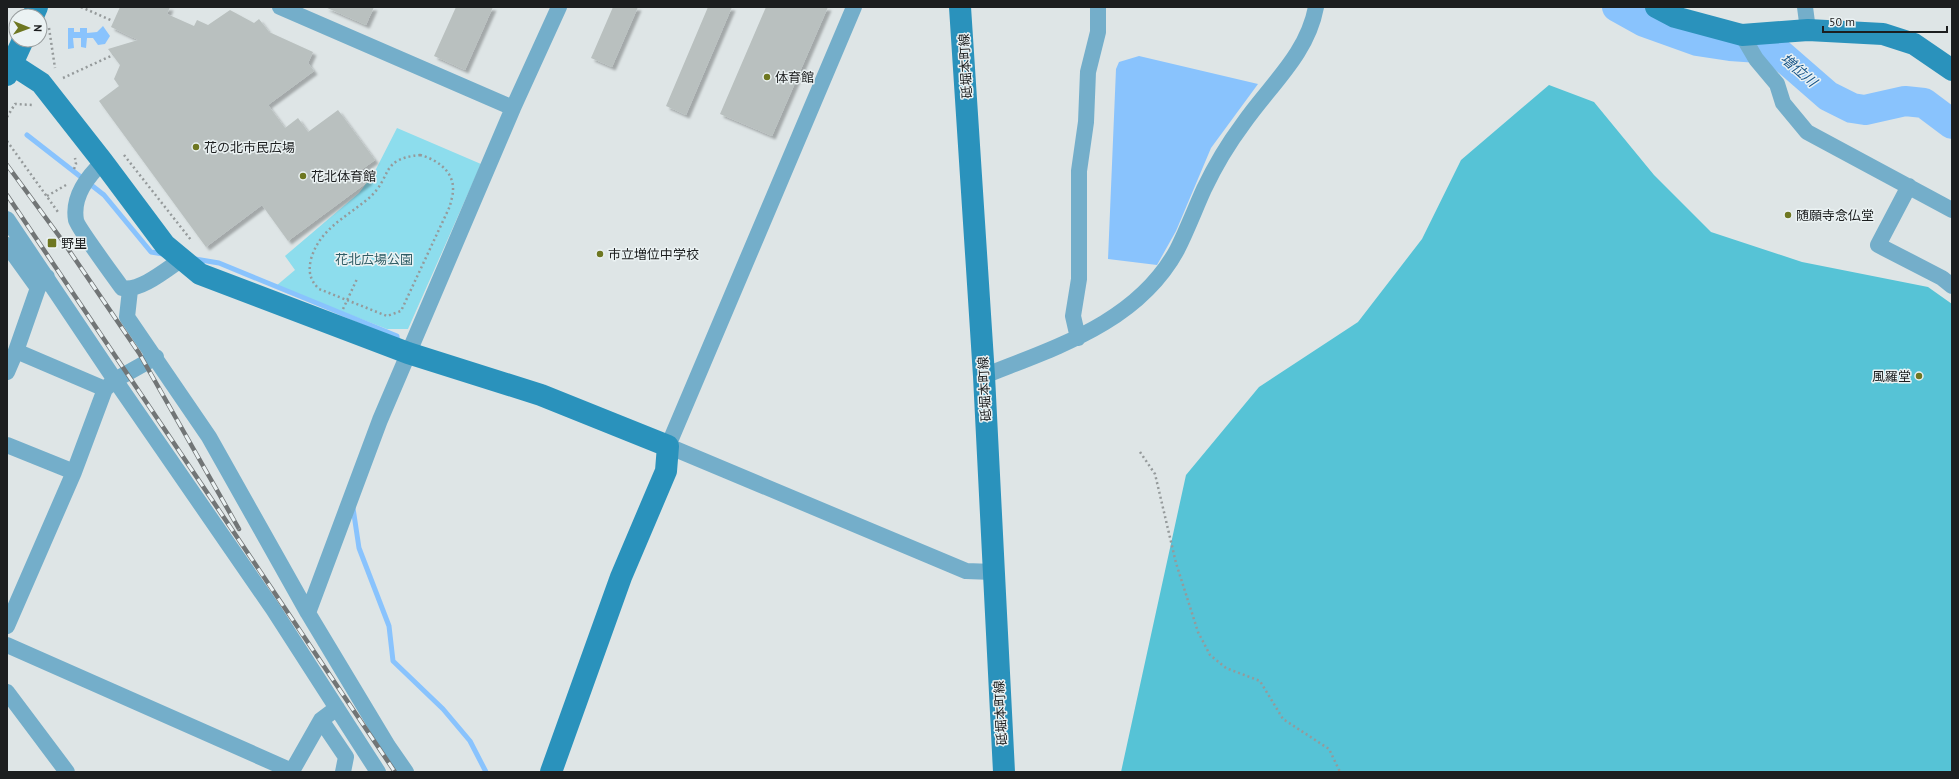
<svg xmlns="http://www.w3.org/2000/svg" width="1959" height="779" font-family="'PT Sans','Noto Sans JP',sans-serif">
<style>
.green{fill:#8ddded}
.forest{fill:#56c3d6}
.water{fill:#89c3fd}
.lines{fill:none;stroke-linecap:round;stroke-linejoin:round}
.stream{stroke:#89c3fd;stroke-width:5}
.river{stroke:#89c3fd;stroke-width:30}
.building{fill:#b9c0bf;filter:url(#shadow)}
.path{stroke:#959a9b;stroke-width:2.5;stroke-dasharray:2 3;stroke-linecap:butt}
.street{stroke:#74aeca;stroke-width:16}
.secondary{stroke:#2a92bc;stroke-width:22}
.rail-casing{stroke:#717576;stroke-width:4.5}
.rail{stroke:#ebf2f3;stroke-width:3;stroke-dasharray:9;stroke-linecap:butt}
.poi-dot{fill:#6e7721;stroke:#ebf2f3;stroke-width:1.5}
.labels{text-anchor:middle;stroke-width:3;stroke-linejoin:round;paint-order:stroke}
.street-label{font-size:13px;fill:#1c1e1f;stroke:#ebf2f3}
.poi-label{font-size:13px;fill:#1c1e1f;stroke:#ebf2f3;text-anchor:start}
.park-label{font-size:13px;fill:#2f5d66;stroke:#ebf2f3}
.water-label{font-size:14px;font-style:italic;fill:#175589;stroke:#ebf2f3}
</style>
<defs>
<filter id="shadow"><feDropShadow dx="3.5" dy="3.5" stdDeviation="1" flood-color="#0004"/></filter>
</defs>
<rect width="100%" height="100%" fill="#dee5e6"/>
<path class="green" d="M397,128l84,36 -73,165h-21l-111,-43 19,-16 -10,-14 74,-63 15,-20z"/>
<path class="forest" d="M1549,85l45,17 60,73 57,57 91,30 126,25 24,17v468h-831l65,-297 73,-88 99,-65 64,-83 39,-79z"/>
<path class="water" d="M103,26l7,10 -5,8 -7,1 -5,-7h-6l-1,10 -5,-1v-9h-8l1,10 -6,1v-21h6v4h6v-4h7v5l10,-1z
M1139,56l119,28 -47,64 -35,83 -19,34 -49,-6 8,-190 3,-7z"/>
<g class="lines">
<path class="stream" d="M27,135l77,60 47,57 12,2
M195,259l24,4 178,73 1,7
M353,508l6,40 30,78 4,35 50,48 27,32 16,31"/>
<path class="river" d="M1617,7l27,15 53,19 33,5 44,3 54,47 24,12 13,2 40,-9 19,2 28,21"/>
</g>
<path class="building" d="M120,7h50l-3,7 27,12 3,-6 11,5 22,-15 24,13 5,-4 10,13 44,20 -5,11 6,8 -46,34 17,23 13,-10 10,14 30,-22 37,50 -14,10 8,11 -81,60 -26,-36 -56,42 -107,-146 20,-15 -5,-7 6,-14 -12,-16 30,-9 -27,-13z
M325,7h49l-8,18z
M456,7h37l-28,63 -31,-14z
M613,7h25l-26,60 -21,-9z
M708,7h24l-46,108 -20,-9z
M766,7h62l-56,129 -52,-22z"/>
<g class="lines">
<path class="path" d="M81,7l32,14
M49,28l6,40
M63,78l50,-23
M7,117l8,-13 18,1
M7,141l51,71
M124,155l67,85
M420,155c16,4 34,16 33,35 0,5 -2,11 -3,16l-49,105 -14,5 -68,-27c-9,-9 -11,-17 -8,-30 9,-31 36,-42 58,-61 24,-21 10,-39 51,-43z
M74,169l2,-5 -1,-6
M47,196l19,-11
M343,309l14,-30
M1140,452l15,22 21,89 22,69 12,23 16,13 34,13 23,38 46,30 11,23"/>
<path class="street" d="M280,7l233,101
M854,7l-186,439 298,125 27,1
M1805,7l3,23
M1742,35l14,24 21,25 6,19 24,29 145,78
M103,162c-15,14 -31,35 -27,58 1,7 39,58 46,68 18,4 45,-19 60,-29
M1909,186l-31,59 64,33 10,8
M7,219l108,161 158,229 105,163
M7,245l31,43
M47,277l-9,11 -22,63 89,38
M130,290l-3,27 82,120 99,176 80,133 18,26
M1078,338l-5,-22 6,-37v-108l7,-49 2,-50 10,-40v-25
M7,372l9,-21
M984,376c72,-29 153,-53 193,-126 10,-20 18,-41 27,-61 11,-23 24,-45 39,-65 27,-39 64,-69 73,-117
M7,445l67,27
M308,613l72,-193 133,-312 46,-101
M7,626l67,-154 31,-83 10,-9 41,-23
M7,645l285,126 29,-51 16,-12
M7,692l60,80
M321,720l25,37 -3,15"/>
<path class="secondary" d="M960,7l24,369 20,396
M1656,7l19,10 67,18 66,-5 75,4 31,10 38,26
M33,16l4,-9
M7,61l34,22 62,79 62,83 35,29 208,79 133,42 127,51 -2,25 -45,106 -70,195
M7,75l16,-35"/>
<defs>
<path id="rail" d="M7,165l55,75 77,113 100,176
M7,195l388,577"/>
</defs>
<use href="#rail" class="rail-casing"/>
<use href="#rail" class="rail"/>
</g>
<g class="poi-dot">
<circle cx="767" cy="77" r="4"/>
<circle cx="196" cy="147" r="4"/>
<circle cx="303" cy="176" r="4"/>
<circle cx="1788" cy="215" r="4"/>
<rect x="47" y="238" width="10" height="10" rx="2"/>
<circle cx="600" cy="254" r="4"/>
<circle cx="1919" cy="376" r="4"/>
</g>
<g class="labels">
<g class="street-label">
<text transform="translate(965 66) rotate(-93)" y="5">砥堀本町線</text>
<text transform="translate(984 389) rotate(-93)" y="5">砥堀本町線</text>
<text transform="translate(1000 713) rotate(-93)" y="5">砥堀本町線</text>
</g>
<g class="poi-label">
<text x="775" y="82">体育館</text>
<text x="204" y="152">花の北市民広場</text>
<text x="311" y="181">花北体育館</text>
<text x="1796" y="220">随願寺念仏堂</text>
<text x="61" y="248">野里</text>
<text x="608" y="259">市立増位中学校</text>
<text x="1911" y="381" text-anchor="end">風羅堂</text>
</g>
<g class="park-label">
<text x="374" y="264">花北広場公園</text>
</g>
<g class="water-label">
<text transform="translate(1799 70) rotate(41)" y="5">増位川</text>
</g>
</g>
<rect width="1959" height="779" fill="none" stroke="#1c1e1f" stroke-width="16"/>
<g transform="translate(28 28) rotate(91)"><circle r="19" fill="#ebf2f3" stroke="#989d9e"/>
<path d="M0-3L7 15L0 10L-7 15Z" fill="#6e7721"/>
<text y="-6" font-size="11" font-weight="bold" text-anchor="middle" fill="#1c1e1f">N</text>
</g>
<path d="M1823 26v6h124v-6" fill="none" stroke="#1c1e1f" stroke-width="2"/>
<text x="1829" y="26" font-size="12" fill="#1c1e1f" stroke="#ebf2f3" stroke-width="3" paint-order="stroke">50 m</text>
</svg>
